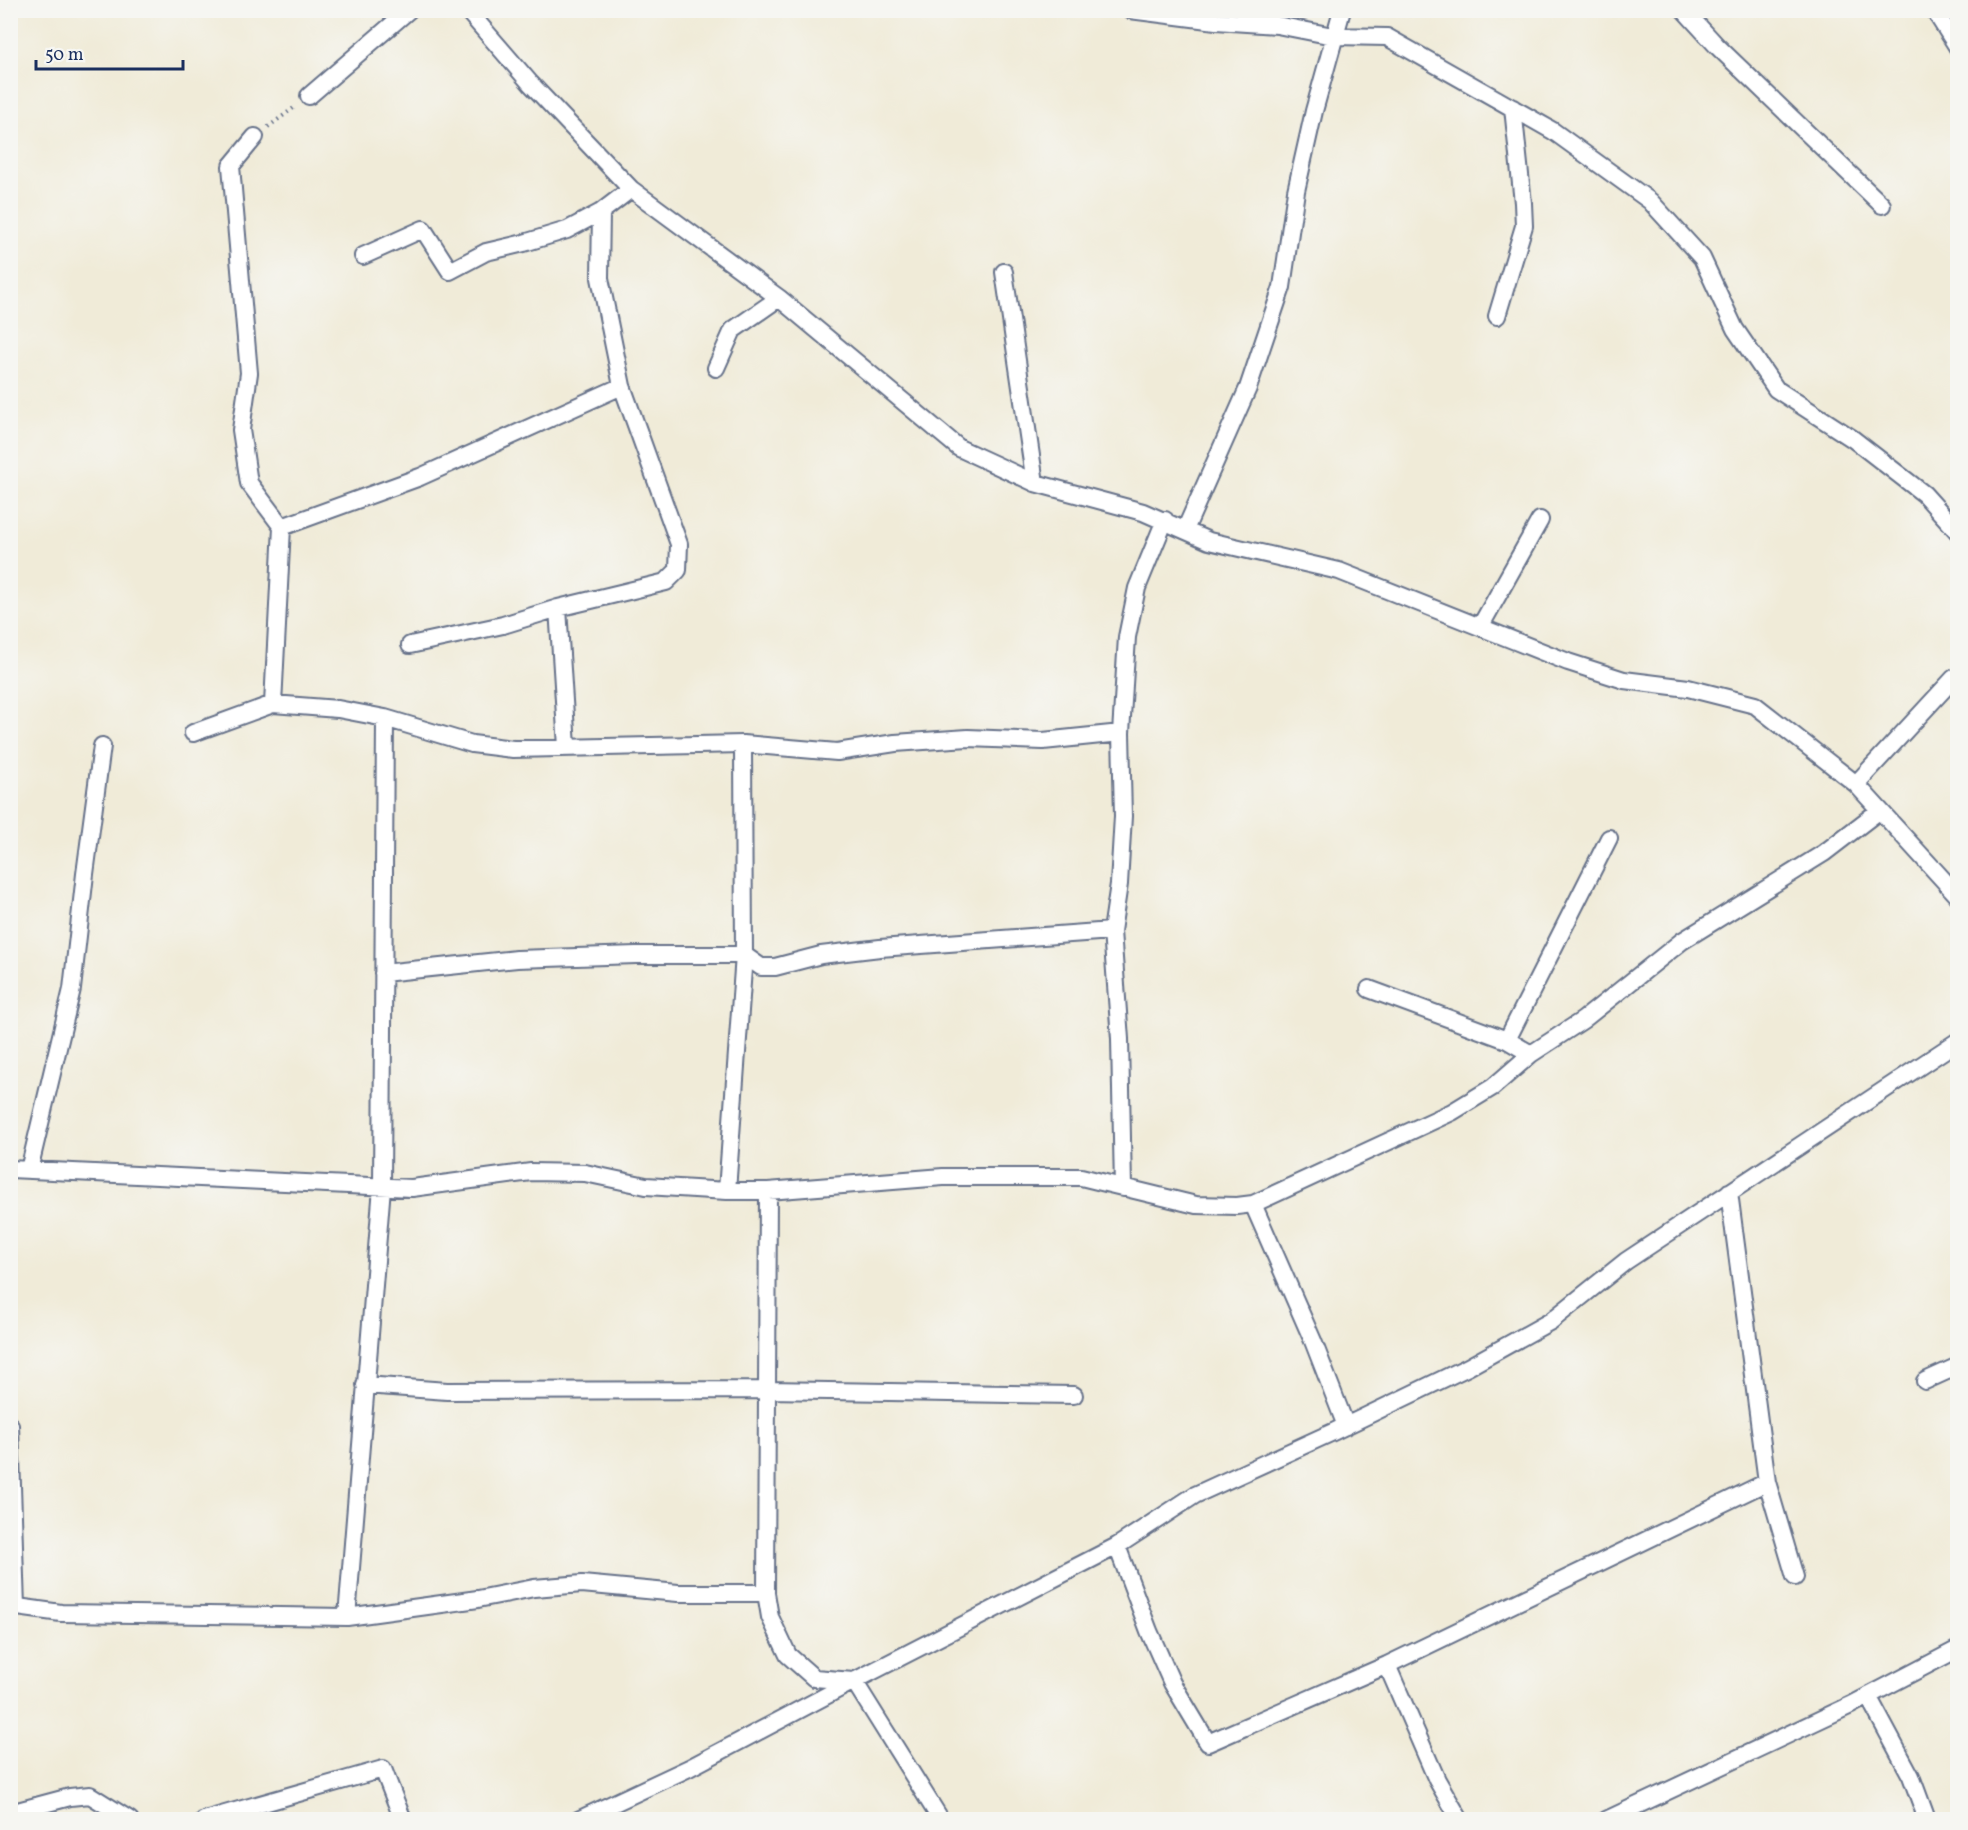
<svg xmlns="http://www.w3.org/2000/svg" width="1968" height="1830" font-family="Vollkorn,serif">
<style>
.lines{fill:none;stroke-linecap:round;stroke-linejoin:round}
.street-casing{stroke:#667189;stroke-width:20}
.path{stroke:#667189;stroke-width:4;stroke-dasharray:1.5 4.5;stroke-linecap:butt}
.street{stroke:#fff;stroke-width:16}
</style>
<rect width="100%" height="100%" fill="#f6f6f2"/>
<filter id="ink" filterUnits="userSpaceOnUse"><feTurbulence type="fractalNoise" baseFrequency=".0167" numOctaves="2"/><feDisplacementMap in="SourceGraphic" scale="12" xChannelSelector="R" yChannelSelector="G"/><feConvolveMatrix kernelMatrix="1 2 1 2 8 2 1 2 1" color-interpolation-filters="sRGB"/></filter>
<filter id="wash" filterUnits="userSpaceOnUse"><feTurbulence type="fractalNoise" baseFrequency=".008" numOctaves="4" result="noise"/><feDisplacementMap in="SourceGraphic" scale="24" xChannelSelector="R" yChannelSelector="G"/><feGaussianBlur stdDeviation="1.35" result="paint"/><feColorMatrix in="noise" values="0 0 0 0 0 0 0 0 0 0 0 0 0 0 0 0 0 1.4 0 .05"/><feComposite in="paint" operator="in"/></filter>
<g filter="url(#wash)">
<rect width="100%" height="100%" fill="#f0ebd8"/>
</g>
<g filter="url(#ink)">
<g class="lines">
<defs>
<path id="street" d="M467,10l64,74 100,105 148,109 180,150 76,35 108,29 66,29 130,30 229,91 56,18 64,8 67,17 101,79 102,112
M1130,10l86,11 61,4 56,11 54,1 166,94 97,70 52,57 33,71 41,60 77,50 71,55 34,38
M1684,10l33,36 165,159
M1934,10l24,38
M309,96l100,-86
M255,137l-24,29 18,207 -8,57 8,53 33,44 -9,177
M363,256l60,-27 27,42 36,-19 38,-9 43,-13 34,-18 30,-23
M1004,272l31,211
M1497,316l27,-90 -1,-23 -10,-95
M716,368l17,-38 46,-32
M282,527l138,-50 202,-91
M1185,530l63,-142 34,-101 14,-96 18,-80 28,-101
M558,608l9,139
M1480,627l60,-107
M410,645l93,-20 55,-17 108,-26 12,-12 1,-26 -57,-158 -22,-108 1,-66
M193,733l80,-29 65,5 47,9 87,26 41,5 230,-5 94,8 58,-9 73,-5 75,3 78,-8
M1856,784l98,-106
M1112,931l8,108 3,149
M383,973l134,-14 119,-4h108l17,12h14l46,-12 59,-7 232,-17 7,-47 4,-68 -2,-83 6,-96 10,-49 28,-68
M1369,989l138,51 24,14
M1507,1040l102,-202
M10,1169l402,19 119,-16 54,1 61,13 81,5h41l175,-14h138l115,28 41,1 16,-2 199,-92 41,-25 38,-33 52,-34 99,-79 142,-88 56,-43
M29,1170l43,-181 13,-115 17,-128
M727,1191l17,-236 -1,-211
M1729,1192l38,290 28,95
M1253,1204l60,137 33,85
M1925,1381l33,-15
M365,1385l82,6 321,-1 306,5
M10,1425l6,182
M1117,1546l32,85 23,52 36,60 179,-78 380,-183
M766,1593l2,-402
M10,1606l51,7 286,4 131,-18 56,-11 48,-4 96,9h88l4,24 18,38 26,23 40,3 87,139
M347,1617l35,-430 3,-469
M1387,1665l50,115 23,40
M1868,1696l43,80 14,38 -4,6
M10,1813l60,-16 20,-2 40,25
M204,1820l179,-51 20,51
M578,1820l111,-52 165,-87 263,-135 78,-51 138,-63 135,-65 83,-46 75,-60 332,-220
M1606,1820l245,-115 107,-56"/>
</defs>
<use href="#street" class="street-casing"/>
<path class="path" d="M268,127l27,-20"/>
<use href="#street" class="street"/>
</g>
</g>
<rect width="1968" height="1830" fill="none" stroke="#f6f6f2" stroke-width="36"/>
<path d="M36 60v9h147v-9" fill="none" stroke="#1b2f5e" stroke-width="3"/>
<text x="45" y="60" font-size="18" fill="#1b2f5e" stroke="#f6f6f2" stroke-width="4.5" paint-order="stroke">50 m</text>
</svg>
